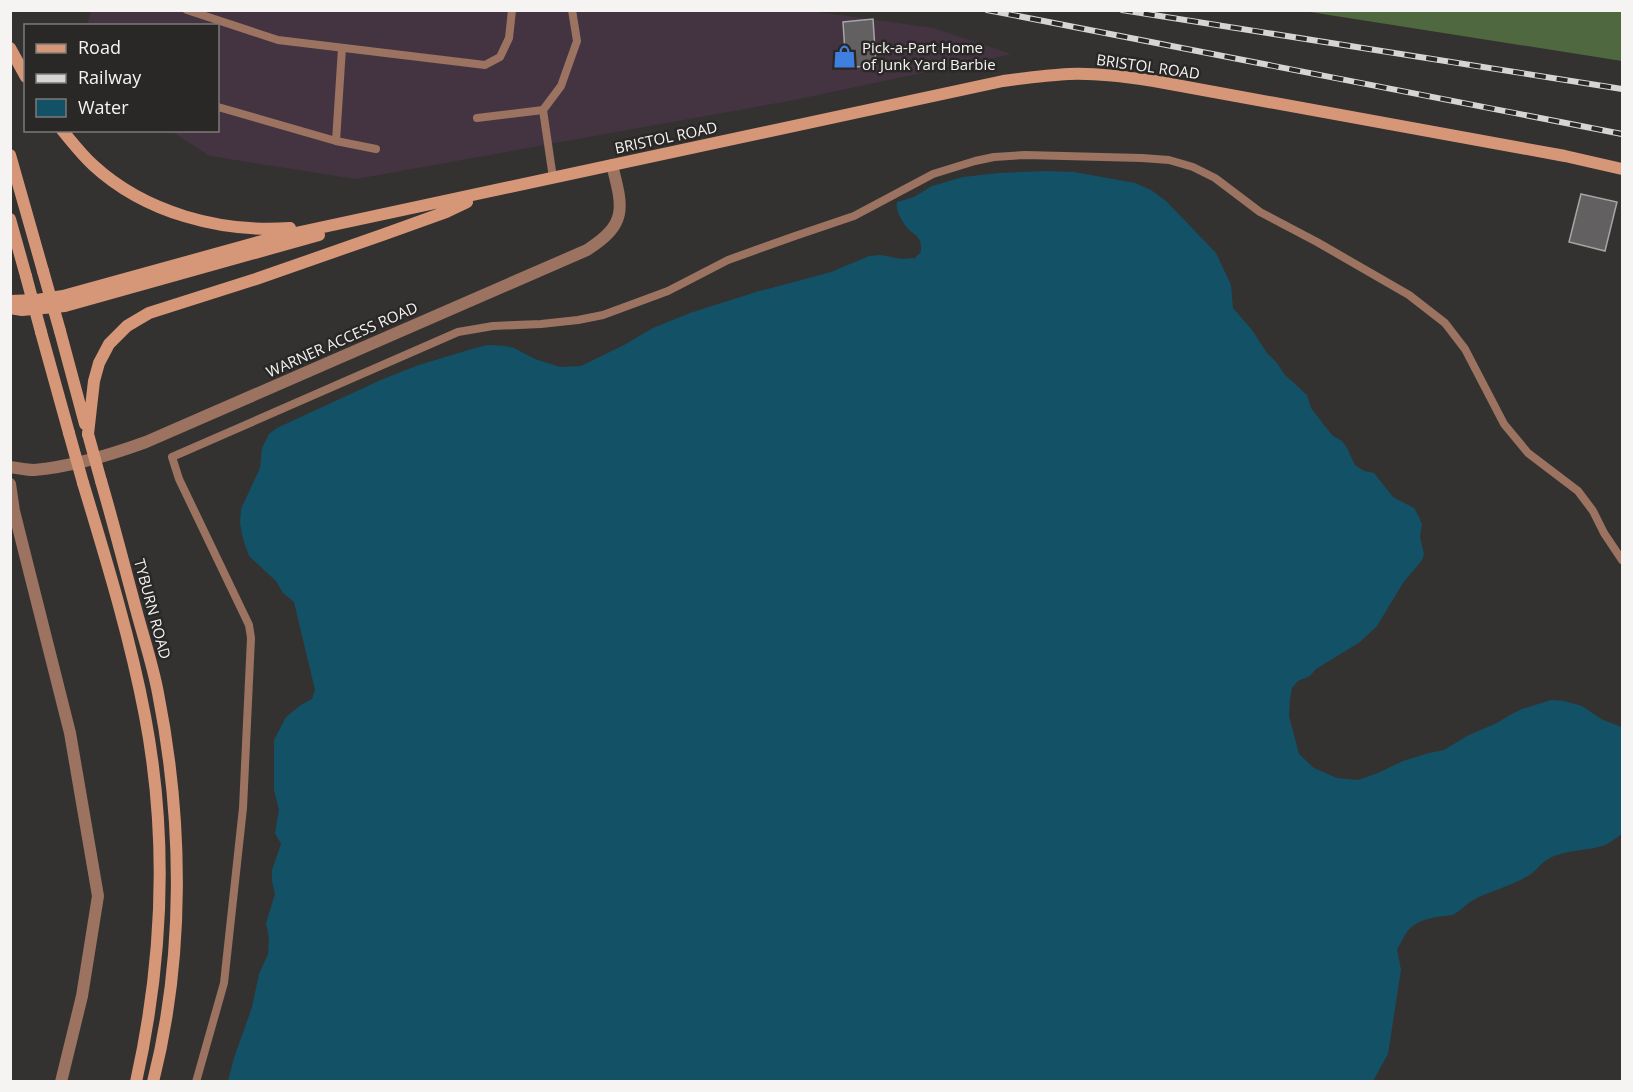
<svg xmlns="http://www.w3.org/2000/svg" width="1633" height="1092" font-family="'Open Sans',sans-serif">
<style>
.industrial{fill:#443441}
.forest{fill:#4f683f}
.water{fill:#135166}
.building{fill:#636062;stroke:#a7a4a6;stroke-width:1.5}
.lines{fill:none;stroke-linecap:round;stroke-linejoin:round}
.lane{stroke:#9b7360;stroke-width:8}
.street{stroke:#9b7360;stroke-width:12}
.secondary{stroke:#d69778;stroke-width:12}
.rail-casing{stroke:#d7d5d4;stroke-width:6}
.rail{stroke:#2a2826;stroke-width:4;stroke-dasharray:11;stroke-linecap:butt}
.secondary-bridge{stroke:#d69778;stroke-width:12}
.labels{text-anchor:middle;stroke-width:5;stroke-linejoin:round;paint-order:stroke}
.poi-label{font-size:15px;fill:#f6f4f3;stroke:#2a2826;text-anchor:start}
.street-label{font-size:15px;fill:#f6f4f3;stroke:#2a2826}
</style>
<rect width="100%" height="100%" fill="#343230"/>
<path class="industrial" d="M91,10h712l130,18 78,26 -217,46 -438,79 -146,-23 -39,-25 47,-1v-104h-131z"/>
<path class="forest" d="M1304,11h318v50z"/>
<path class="water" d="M1046,171l28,1 61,11 16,7 15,11 50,52 15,32 2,23 19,22 15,23 10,10 8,12 22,20 4,13 13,17 9,11 9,5 5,7 8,17 9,6 10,2 19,24 21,11 5,9 3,7 -2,13 4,17 -2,6 -19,23 -26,43 -17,16 -44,27 -6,7 -12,5 -6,7 -2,11 -1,17 10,38 15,14 23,10 21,2 20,-7 25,-12 26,-8 15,-3 23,-14 30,-13 11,-7 14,-7 29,-9 13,1 18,5 21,14 19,7v107c-6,4 -13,10 -20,12 -18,5 -38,4 -54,13 -7,4 -11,11 -17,15 -18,12 -38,16 -56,25 -9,5 -15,12 -22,16 -16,2 -36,3 -46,17 -4,6 -6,11 -10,17l4,21 -13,84 -15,27h-1145l6,-23 18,-51 7,-33 9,-20 1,-16 -3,-15 9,-29 -3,-13v-11l9,-26 -6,-11 4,-23 -5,-20v-50l12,-23 15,-12 11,-6 3,-9 -21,-88 -11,-9 -7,-12 -27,-25 -6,-17 -3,-16 1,-14 19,-41 2,-20 7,-14 8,-6 106,-49 36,-14 56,-17 13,-3 17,1 9,2 21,11 25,8 21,-1 43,-21 29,-17 37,-15 66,-21 75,-20 38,-16 12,-1 20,4 14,-1 6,-6c0,-1 0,-10 -1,-11 -2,-5 -7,-8 -11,-11 -6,-7 -14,-19 -12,-28l17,-5 18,-11 31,-9 35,-4z"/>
<path class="building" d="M873,19l3,46 -30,3 -3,-46z
M1581,194l36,8 -12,49 -36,-9z"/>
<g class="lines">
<path class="lane" d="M187,10l91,30 207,25 15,-8 9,-19 3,-28
M218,107l118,34 40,8
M543,110l18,-24 16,-45 -5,-31
M477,118l66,-8 10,68
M336,141l6,-93
M196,1082l28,-99 19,-175 8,-170 -2,-13 -70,-146 -7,-22 286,-125 35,-6 48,-2 37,-4 25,-5 65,-24 60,-31 67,-24 59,-20 79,-42 42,-13 19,-4 31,-2 117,3 27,2 24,7 22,11 45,34 57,30 92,53 36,28 20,26 39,75 24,29 50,38 15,20 11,22 18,27"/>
<path class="street" d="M10,467c8,1 17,3 24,3 35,-3 79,-16 112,-28l441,-192c41,-26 36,-42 25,-85
M10,484l4,27 56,222 28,163 -16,100 -21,86"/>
<path class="secondary" d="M10,48l16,29
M62,130c10,12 20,25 31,35 52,48 128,68 197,63
M10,155l33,116
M10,219l16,57
M10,301l27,-1 26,-4 214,-59 726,-156c22,-3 44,-6 66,-7 29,-1 57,3 85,7l411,75 57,13
M10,308l12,2 43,-4 254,-71
M60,331l25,93
M41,332l28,101
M88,434l6,-53 5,-18 10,-19 18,-18 22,-13 107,-34 126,-44 64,-23 21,-10
M101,481c13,44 24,88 36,132 7,26 16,53 21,80 25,126 27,263 -5,389
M83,483c23,76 47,154 62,233 23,121 18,245 -9,366"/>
<defs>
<path id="rail" d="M987,10l635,124
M1122,10l500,79"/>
</defs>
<use href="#rail" class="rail-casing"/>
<use href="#rail" class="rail"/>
<path class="secondary-bridge" d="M43,271l17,60
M26,276l15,56
M69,433l14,50
M88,434l13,47"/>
</g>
<defs>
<symbol id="shop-bare" viewBox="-9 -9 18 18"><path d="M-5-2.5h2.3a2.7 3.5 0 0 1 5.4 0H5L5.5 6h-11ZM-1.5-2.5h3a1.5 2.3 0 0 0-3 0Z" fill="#3f7fe0" stroke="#2a2826" stroke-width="2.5" paint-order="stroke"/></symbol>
</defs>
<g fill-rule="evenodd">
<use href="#shop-bare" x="828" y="40" width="33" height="33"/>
</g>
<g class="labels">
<g class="poi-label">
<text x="862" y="53">Pick-a-Part Home<tspan x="862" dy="17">of Junk Yard Barbie</tspan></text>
</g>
<g class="street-label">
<text transform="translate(1148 67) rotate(8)" y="5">BRISTOL ROAD</text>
<text transform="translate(666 138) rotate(-12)" y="5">BRISTOL ROAD</text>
<text transform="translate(342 340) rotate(-24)" y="5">WARNER ACCESS ROAD</text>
<text transform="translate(152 609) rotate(75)" y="5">TYBURN ROAD</text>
</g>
</g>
<rect width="1633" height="1092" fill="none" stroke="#f6f4f3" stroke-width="24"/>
<rect x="24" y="24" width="195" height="108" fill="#2a2826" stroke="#7c7a78" stroke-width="1.5"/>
<rect x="36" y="44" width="30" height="9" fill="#d69778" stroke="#7c7a78" stroke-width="1.5"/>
<text x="78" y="54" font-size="18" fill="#f6f4f3">Road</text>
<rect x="36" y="74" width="30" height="9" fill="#d7d5d4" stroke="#7c7a78" stroke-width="1.5"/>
<text x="78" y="84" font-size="18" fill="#f6f4f3">Railway</text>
<rect x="36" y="99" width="30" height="18" fill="#135166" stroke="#7c7a78" stroke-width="1.5"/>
<text x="78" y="114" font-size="18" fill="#f6f4f3">Water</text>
</svg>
